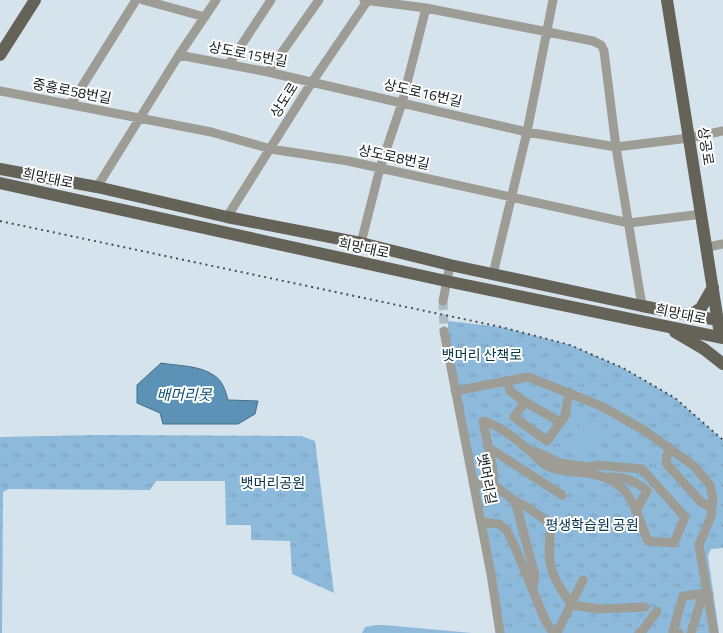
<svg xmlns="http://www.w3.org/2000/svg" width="723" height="633" font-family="'Titillium Web','Noto Sans KR',sans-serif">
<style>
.park{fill:url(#park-tufts)}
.pitch{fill:#8dbada}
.water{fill:#5c92b6;stroke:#476f89}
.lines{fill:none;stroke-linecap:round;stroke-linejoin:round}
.minor-tunnel{stroke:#afbbc4;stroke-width:9;stroke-dasharray:9 4.5;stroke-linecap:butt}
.minor{stroke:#9d9c95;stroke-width:9}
.major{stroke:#656358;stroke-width:12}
.rail{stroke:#484f54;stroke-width:2;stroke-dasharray:2 4;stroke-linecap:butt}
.labels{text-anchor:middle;stroke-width:4;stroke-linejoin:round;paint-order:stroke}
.street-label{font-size:14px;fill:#171c20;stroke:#fff}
.park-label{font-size:14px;fill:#03324b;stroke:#fff}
.water-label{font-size:15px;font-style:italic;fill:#0f5277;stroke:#fff}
</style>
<defs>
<pattern id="park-tufts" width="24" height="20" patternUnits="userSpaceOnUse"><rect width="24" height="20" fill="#8dbada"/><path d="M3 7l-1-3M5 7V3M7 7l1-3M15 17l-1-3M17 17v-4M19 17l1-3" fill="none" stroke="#799fbb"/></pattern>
</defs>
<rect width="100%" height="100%" fill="#d5e3ed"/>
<path class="park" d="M448,321l53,6 69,18 53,23 52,30 48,42v108l-12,1 -3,7 11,77h-217l-54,-302z
M98,435l203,1 14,5 19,152 -42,-19 -2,-33 -39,-1v-15h-25l-1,-44h-69l-6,9 -141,-1 -6,3 -1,141h-2v-196z"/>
<path class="pitch" d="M580,418l23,3 -5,32 -22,-2z
M376,625h8l88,8h-110l3,-6z"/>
<path class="water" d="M161,363c17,3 39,2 54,13 8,5 11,17 13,24l30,1 -3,13 -17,10h-75l-3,-11 -23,-10v-18z"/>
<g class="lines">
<path class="minor-tunnel" d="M443,301l1,30"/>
<path class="minor" d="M143,0l62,17
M364,0l62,8 167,33 8,4 3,6 12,96 26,159
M179,55l89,17 259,60 89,15 73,-9 34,-7
M229,64l42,-64
M268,72l51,-72
M0,91l211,41 60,17 77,12 281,62 73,-9
M71,104l65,-104
M97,187l82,-132 37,-55
M227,217l85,-135 56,-82
M361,243l19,-75 22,-65 24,-95
M708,247l15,-3
M493,274l34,-142 26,-132
M443,301l7,-36
M444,331l47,243 9,59
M507,380l3,11 15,11 -11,15 33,24 18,-25 4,-24
M455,391l73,-14 73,29 41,23 52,37 16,19 3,14 -2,17 -12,29 15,88
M525,402l35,20
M669,447l-3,16 35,39 11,6
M489,448l73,47
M535,451l25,12 29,4
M609,477c16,0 26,3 38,14l-11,20
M473,483l21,2 21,16 20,74 -2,13
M494,485l-2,-21 -9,-43c18,5 34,19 48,31 5,4 10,11 16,14 12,6 26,5 39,7 45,6 47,32 62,68l26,2 11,-26 -43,-48 -46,-4 -19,7
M515,501l12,6 24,17c-4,39 -3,49 21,81l28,4 45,-2
M481,522l18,2 8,7 8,16 30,73 8,13
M557,633l26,-53
M639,633l4,-3 14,-19
M679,633l-6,-2 10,-35 25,-3
M691,633l10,-33 7,-7"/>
<path class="major" d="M667,0l52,328
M0,55l35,-55
M0,169l97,18 130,30 134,26 89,22 192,41 81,15
M0,183l446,98 277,57
M689,316l12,-8 12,-21
M675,332l29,17 19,15"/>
<path class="rail" d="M0,221l501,106 69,18 53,23 52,30 48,42"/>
</g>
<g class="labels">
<g class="street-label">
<text transform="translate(248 54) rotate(11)" y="5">상도로15번길</text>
<text transform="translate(72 91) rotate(11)" y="5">중흥로58번길</text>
<text transform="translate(423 93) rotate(13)" y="5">상도로16번길</text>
<text transform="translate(284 100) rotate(-58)" y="5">상도로</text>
<text transform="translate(706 146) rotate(81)" y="5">상공로</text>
<text transform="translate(394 157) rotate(12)" y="5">상도로8번길</text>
<text transform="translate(48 178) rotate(12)" y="5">희망대로</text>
<text transform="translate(364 248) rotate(12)" y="5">희망대로</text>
<text transform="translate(681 314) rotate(12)" y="5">희망대로</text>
<text transform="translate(487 479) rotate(79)" y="5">뱃머리길</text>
</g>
<g class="park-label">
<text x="482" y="360">뱃머리 산책로</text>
<text x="273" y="488">뱃머리공원</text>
<text x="592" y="530">평생학습원 공원</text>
</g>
<g class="water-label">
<text x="184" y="400">배머리못</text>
</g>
</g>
</svg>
